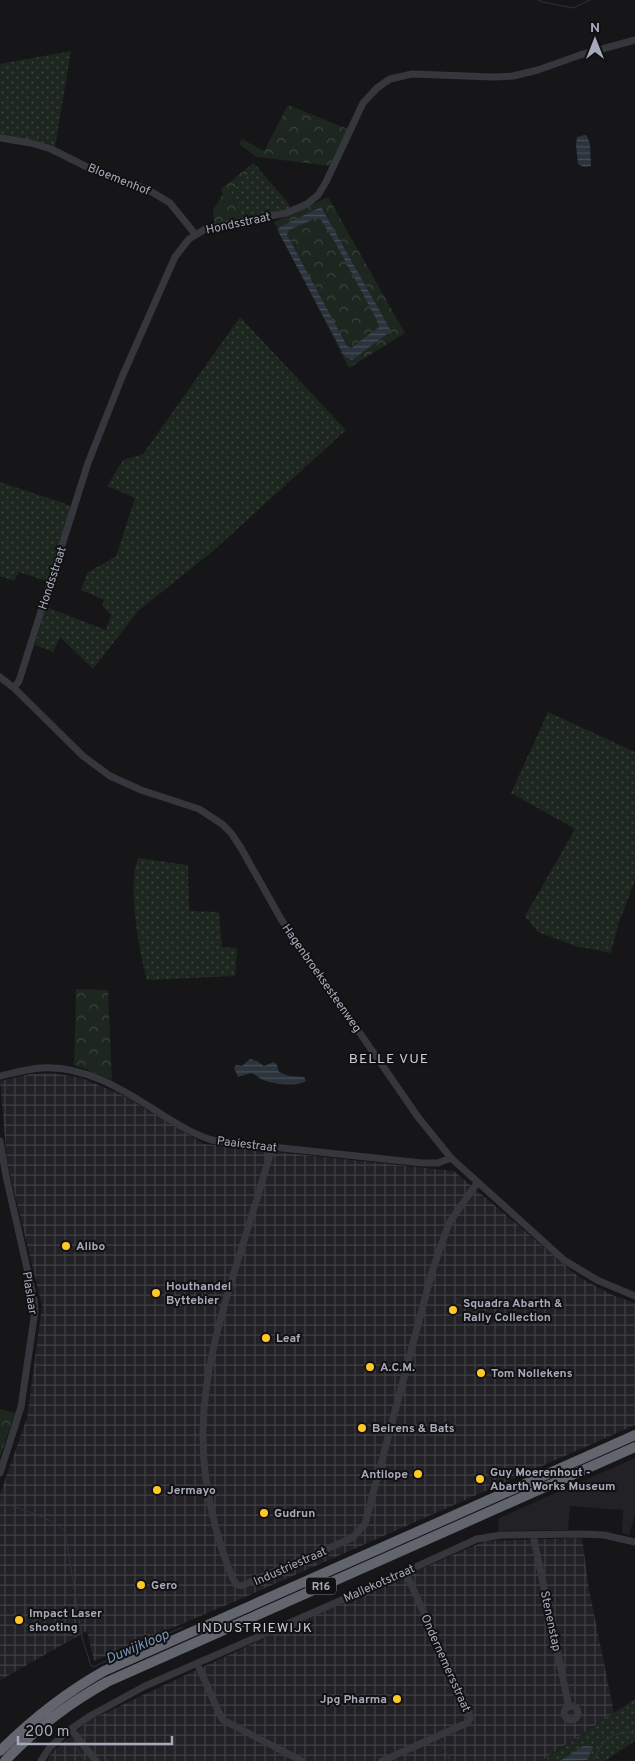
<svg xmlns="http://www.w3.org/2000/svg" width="635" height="1761" font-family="Overpass,sans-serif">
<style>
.built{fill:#222125}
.industrial{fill:url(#industrial-grid)}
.grass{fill:url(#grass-dots)}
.forest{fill:url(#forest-crowns)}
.water{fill:url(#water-rules);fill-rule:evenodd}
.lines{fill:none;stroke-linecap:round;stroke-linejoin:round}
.stream{stroke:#2b333d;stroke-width:1}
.minor{stroke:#36373d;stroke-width:7}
.highway{stroke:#62646e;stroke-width:10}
.poi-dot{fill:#ffc826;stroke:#111113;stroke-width:2}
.labels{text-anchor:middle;stroke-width:4;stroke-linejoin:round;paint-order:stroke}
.shield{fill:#111113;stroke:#7a7d87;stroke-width:1}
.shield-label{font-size:11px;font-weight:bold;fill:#a7abb9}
.street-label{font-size:12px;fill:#a7abb9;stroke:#111113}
.poi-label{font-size:12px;font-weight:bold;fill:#a7abb9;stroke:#111113;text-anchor:start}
.neighbourhood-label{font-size:14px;letter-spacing:1px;fill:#c8cad4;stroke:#111113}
.water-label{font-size:14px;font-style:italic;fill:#7b96b6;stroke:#111113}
</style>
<defs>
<pattern id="industrial-grid" width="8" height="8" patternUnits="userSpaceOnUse" patternTransform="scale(1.25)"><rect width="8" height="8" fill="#222125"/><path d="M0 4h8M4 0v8" fill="none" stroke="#3f3f43"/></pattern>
<pattern id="grass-dots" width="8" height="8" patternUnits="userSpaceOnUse" patternTransform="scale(1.25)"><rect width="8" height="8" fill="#1d261f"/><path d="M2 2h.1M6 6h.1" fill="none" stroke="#3b433d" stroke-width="1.8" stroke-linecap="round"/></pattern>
<pattern id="forest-crowns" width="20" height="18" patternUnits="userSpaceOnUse" patternTransform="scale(1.25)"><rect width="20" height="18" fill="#1d261f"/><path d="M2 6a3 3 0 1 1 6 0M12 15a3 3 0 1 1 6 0" fill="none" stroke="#3b433d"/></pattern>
<pattern id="water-rules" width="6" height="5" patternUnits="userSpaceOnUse" patternTransform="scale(1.25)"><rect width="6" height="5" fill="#2b333d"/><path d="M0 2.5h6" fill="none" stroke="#474e57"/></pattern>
</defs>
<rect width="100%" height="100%" fill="#161618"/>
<path class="built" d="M635,1458v57l-6,20 -7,-2 1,-23 -53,-4 -2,24 -70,1 1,-13z"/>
<path class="industrial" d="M52,1073l30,5 42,18 80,48 250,27 125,106 33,18 23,8v122l-399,176 -142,60 -7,-30 -87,49v-186l27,-76 15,-112 -35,-144 -7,-81 31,-7z
M582,1538l7,51 25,124 -73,48h-494l5,-9 38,-32 196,-92 199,-87z"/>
<path class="grass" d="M71,51l-16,96 -55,-11v-72z
M254,163l34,40 2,5 -9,3 -38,7 -13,-26 20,-20 -3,-4z
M240,317l106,113 -133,121 -75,60 -45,58 -33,-32 -7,15 -18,-7 11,-38 60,23 5,-15 -9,-10 2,-5 -23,-10 6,-17 29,-17 19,-58 -28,-12 16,-26 20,-6z
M0,482l72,24 -25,75 -28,-9 -5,9 -14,-5z
M548,712l87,40v128l-17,45 -7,28 -36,-7 -37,-14 -13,-16 50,-87 -64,-36z
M138,858l50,7 1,46 30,1 3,35 15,1 -2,28 -88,4c-8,-29 -20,-94 -9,-122z
M635,1699v42l-30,20h-63z"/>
<path class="forest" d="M288,105l60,24 -17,37 -74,-9 -18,-13 3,-5 22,12z
M247,168l3,4 -20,20 13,26 -29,5 -1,-13 10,-16 -2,-5z
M328,197l77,136 -56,35 -75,-146z
M76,989l32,1 4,90 -21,-9 -17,-6z
M0,1409l15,4 -15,44z"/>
<path class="water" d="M585,135l2,1 3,8 1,20v2l-7,1 -6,-3 -2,-19 1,-8z
M321,207l70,124 -39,29 -7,-3 -67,-126 2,-4zM319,217l16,25 44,82v3l-28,21 -4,-2 -60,-111 2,-5z
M250,1059l7,2 7,5 10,-4 3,3 2,7 10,4 15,1 2,4c-9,6 -36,3 -45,-2 -3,-2 -6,-5 -10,-6l-13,4 -4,-9 2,-3 6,1z
M583,1746h6l4,1 -6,13 -27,1z"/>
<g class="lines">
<path class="stream" d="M538,0l5,2 30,6 17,-8
M0,1502c17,6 53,16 65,29l17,106 9,29 2,1 90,-40
M441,1741l9,20
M74,1745l11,16
M107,1759l1,2
M593,1761c6,-12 11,-24 25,-27 6,-1 12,-1 17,-4"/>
<path class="minor" d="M0,138l31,5 20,6 44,22 52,18 23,14 25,31
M0,677l14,11 69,68 27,20 31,14 58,19 23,15 9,9 10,15 40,71 137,198 33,41 113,102 33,20 38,16
M14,688l5,-7 69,-218 34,-86 53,-120 14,-18 18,-11 79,-15 21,-9 11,-9 8,-13 37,-79 14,-15 13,-9 22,-5 81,3 20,-1 25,-6 42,-15 55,-15
M0,1076c14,-3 27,-7 41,-8 45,-3 84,23 120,46 18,11 35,22 55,27l206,22h16l13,-5
M0,1141l6,35 28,123 1,12 -14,96 -21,66
M272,1148c-11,38 -23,77 -35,115 -17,55 -33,109 -34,167 -1,50 11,101 29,147l4,7 5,2 111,-48 13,-14 67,-252 17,-49 28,-40
M533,1535l36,172
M197,1663l23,52 3,5 79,41
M564 1713a7 7 0 1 1 14 0a7 7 0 1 1-14 0Z
M71,1729l25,32
M41,1761l9,-14 21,-18 19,-13 55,-30 229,-100 103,-47 24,-4 81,-1 22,1 31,7
M382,1761l85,-38 3,-4 -1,-7 -64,-141"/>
<path class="highway" d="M0,1751c32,-32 65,-58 104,-80l531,-236
M5,1761c30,-32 64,-58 102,-79l528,-235"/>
</g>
<g class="poi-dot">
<circle cx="66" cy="1246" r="5"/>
<circle cx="156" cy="1293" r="5"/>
<circle cx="453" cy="1310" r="5"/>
<circle cx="266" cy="1338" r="5"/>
<circle cx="370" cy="1367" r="5"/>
<circle cx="481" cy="1373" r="5"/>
<circle cx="362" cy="1428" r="5"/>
<circle cx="418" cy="1474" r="5"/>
<circle cx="480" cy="1479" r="5"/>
<circle cx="157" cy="1490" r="5"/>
<circle cx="264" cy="1513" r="5"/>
<circle cx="141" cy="1585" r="5"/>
<circle cx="19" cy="1620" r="5"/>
<circle cx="397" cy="1699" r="5"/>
</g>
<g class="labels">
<rect class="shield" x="306" y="1577.5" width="30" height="17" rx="4"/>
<g class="shield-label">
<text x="321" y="1590">R16</text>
</g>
<g class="street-label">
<text transform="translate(119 179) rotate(22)" y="4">Bloemenhof</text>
<text transform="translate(238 223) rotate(-12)" y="4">Hondsstraat</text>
<text transform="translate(52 578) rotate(-72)" y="4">Hondsstraat</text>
<text transform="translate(322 978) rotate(55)" y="4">Hagenbroeksesteenweg</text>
<text transform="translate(247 1144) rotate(7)" y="4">Paaiestraat</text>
<text transform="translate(30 1293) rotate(81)" y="4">Plaslaar</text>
<text transform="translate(290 1566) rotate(-24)" y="4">Industriestraat</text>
<text transform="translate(379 1583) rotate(-24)" y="4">Mallekotstraat</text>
<text transform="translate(551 1621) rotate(78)" y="4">Stenenstap</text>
<text transform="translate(446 1663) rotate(66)" y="4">Ondernemersstraat</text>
</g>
<g class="poi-label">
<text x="76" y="1250">Alibo</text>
<text x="166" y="1290">Houthandel<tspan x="166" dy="14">Byttebier</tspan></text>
<text x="463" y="1307">Squadra Abarth &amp;<tspan x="463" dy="14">Rally Collection</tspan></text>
<text x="276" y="1342">Leaf</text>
<text x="380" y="1371">A.C.M.</text>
<text x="491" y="1377">Tom Nollekens</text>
<text x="372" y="1432">Beirens &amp; Bats</text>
<text x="490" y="1476">Guy Moerenhout -<tspan x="490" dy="14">Abarth Works Museum</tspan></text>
<text x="408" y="1478" text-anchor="end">Antilope</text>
<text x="167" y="1494">Jermayo</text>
<text x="274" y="1517">Gudrun</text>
<text x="151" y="1589">Gero</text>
<text x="29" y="1617">Impact Laser<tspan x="29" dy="14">shooting</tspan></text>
<text x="387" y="1703" text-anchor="end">Jpg Pharma</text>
</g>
<g class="neighbourhood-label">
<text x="389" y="1063">BELLE VUE</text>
<text x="255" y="1632">INDUSTRIEWIJK</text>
</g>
<g class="water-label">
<text transform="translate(137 1646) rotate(-23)" y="5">Duwijkloop</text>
</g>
</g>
<g transform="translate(595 40)" stroke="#111113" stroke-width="4" paint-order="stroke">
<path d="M0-4L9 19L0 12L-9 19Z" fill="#a7abb9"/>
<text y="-8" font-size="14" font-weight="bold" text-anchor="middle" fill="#a7abb9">N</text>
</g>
<path d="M18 1736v8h154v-8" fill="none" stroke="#a7abb9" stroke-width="2.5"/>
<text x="25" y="1736" font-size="15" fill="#a7abb9" stroke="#111113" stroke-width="4" paint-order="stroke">200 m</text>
</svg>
